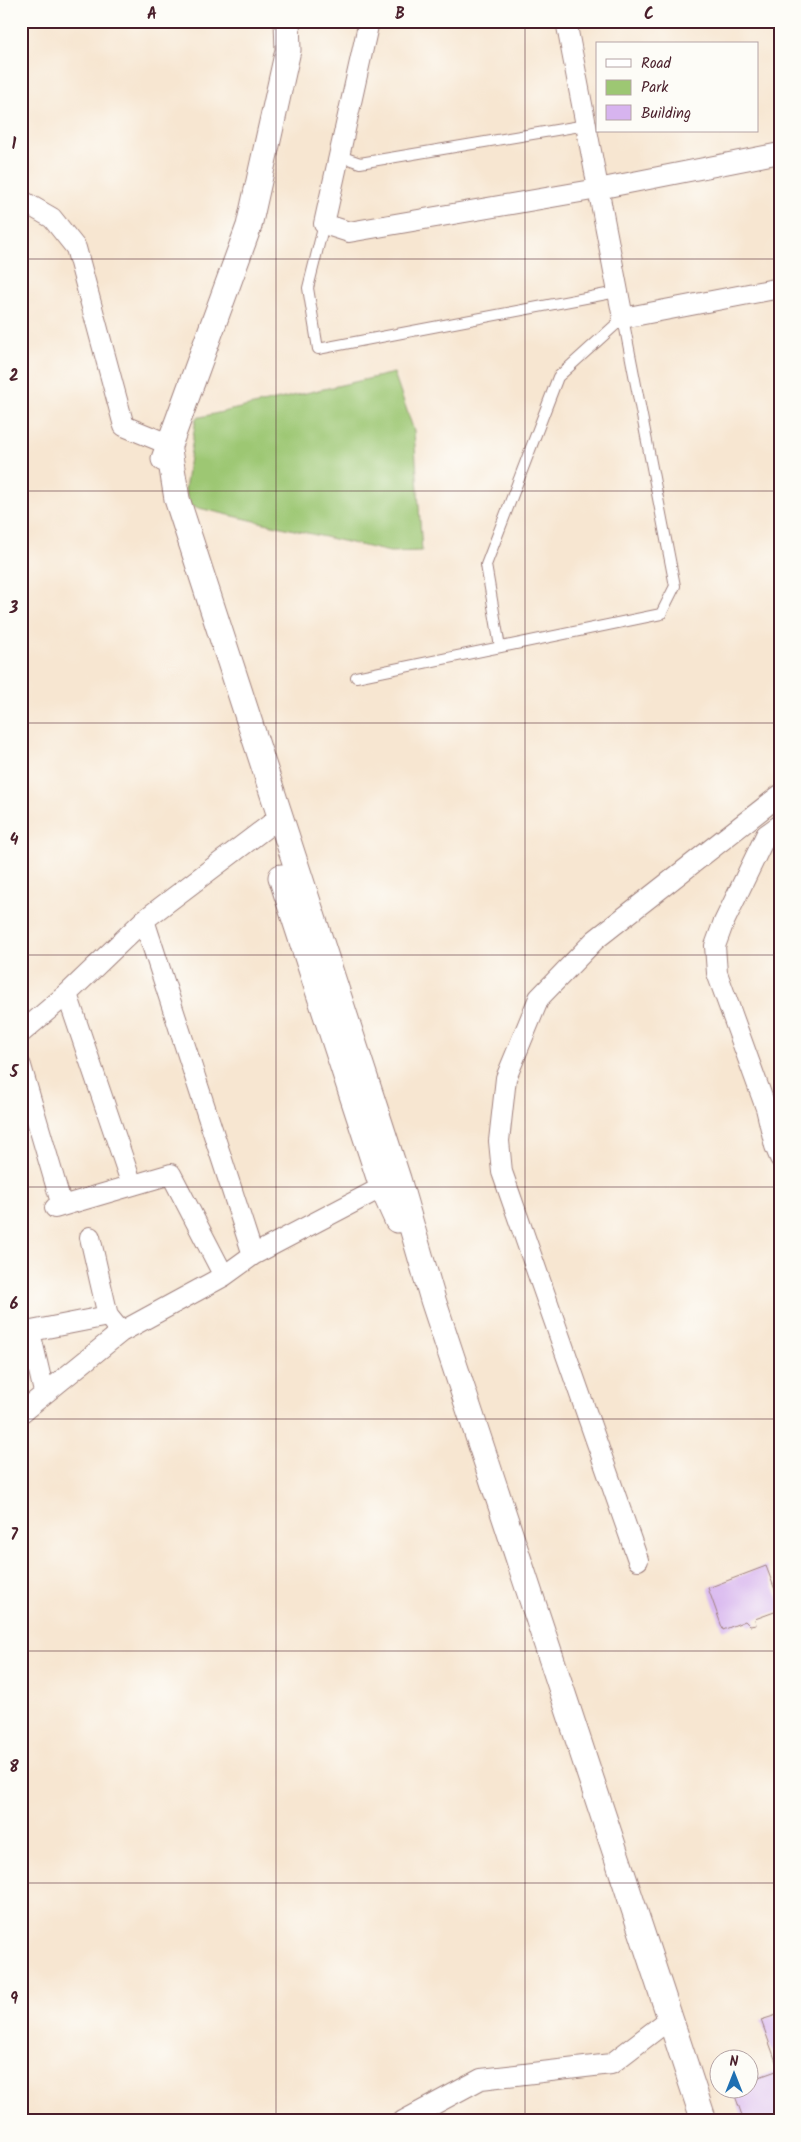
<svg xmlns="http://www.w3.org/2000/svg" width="801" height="2142" font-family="Kalam,sans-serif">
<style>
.green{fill:#9dc773;stroke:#74734f}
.building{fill:#d7b4ef}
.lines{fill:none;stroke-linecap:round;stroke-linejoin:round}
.service-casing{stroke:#a0827e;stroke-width:12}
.minor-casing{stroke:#a0827e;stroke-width:22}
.tertiary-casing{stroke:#a0827e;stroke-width:27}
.service{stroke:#fff;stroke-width:10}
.minor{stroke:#fff;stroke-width:20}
.tertiary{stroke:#fff;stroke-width:25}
.grid{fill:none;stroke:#4a1f2b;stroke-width:1;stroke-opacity:0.55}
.neatline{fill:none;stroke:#4a1f2b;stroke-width:2}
.grid-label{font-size:16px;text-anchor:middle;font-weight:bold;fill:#4a1f2b}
</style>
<rect width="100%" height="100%" fill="#fdfcf7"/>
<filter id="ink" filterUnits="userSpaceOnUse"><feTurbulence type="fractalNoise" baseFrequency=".02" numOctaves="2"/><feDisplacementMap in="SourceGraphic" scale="10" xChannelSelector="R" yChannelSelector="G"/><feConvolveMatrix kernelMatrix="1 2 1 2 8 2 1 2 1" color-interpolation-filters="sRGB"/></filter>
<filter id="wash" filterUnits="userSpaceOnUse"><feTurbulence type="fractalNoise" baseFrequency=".0096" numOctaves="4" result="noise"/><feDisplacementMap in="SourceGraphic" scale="20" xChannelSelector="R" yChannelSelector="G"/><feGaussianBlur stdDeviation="1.12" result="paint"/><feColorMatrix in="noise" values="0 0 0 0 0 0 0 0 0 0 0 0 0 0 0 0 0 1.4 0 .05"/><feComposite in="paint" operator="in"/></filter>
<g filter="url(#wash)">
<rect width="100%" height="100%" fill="#f7e6d1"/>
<path class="green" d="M394,373l20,58 8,120 -32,1 -200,-46 -5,-16 11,-72z"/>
<g id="blocks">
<path class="building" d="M766,1566l14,37v7l-25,9 1,6 -6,1 -5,-5 -22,9 -15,-42z
M780,2014v107h-36l-11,-31h15v-9l31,-11 -18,-50z"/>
</g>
</g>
<g filter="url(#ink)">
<use href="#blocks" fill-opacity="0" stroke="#a0827e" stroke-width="1"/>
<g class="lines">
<defs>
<path id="service" d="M340,156l20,7 226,-38
M324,224l-16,64 10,61 299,-57
M500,647l-14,-82 72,-188 65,-59
M356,677l305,-63 14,-28 -52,-268"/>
<path id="minor" d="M369,21l-45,203 25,8 249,-43 182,-36
M566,21l57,297 157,-30
M21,200l31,18 24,30 48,178 44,18
M780,825l-14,10 -43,89 -8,22 2,27 49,135 9,38 5,12
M144,920l109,335
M67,994l65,191
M21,1033l46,-39 77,-74 136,-103
M21,1066l41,140
M55,1208l116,-34 53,102
M90,1237l18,79 13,16
M30,1332l14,60
M21,1333l87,-17
M21,1413l100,-81 103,-56 29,-21 141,-74
M638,1560l-136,-388 -3,-31 7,-63 33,-80 56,-58 185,-145
M403,2121l78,-42 130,-15 60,-46"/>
<path id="tertiary" d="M168,444l9,55 221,680 35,121 271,821
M164,459l85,-233 39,-176 -1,-29
M281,877l101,310 15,33"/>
</defs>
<use href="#service" class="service-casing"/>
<use href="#minor" class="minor-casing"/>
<use href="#tertiary" class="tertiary-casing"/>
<use href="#service" class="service"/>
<use href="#minor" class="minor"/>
<use href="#tertiary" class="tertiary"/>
</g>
</g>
<path class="grid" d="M276,21v2100M525,21v2100M21,259h759M21,491h759M21,723h759M21,955h759M21,1187h759M21,1419h759M21,1651h759M21,1883h759"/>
<rect width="801" height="2142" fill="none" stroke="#fdfcf7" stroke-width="55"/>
<rect x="596" y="42" width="162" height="90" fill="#fdfcf7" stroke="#b5a4a5"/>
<rect x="606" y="59" width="25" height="8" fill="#ffffff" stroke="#b5a4a5"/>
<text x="641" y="68" font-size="15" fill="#4a1f2b">Road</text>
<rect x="606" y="80" width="25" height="15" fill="#9dc773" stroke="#b5a4a5"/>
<text x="641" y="92" font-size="15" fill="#4a1f2b">Park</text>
<rect x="606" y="105" width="25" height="15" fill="#d7b4ef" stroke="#b5a4a5"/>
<text x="641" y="118" font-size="15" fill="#4a1f2b">Building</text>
<g transform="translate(734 2074)"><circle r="24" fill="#fdfcf7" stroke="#b5a4a5"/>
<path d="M0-4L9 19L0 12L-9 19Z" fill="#1f6fb2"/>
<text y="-8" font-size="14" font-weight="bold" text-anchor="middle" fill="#4a1f2b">N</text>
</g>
<rect x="28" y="28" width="746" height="2086" class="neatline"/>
<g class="grid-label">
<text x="152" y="19">A</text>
<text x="400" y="19">B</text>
<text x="649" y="19">C</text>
<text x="14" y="149">1</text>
<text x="14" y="381">2</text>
<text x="14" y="613">3</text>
<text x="14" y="845">4</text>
<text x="14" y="1077">5</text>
<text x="14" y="1309">6</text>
<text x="14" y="1540">7</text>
<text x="14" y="1772">8</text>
<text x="14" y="2004">9</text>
</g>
</svg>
